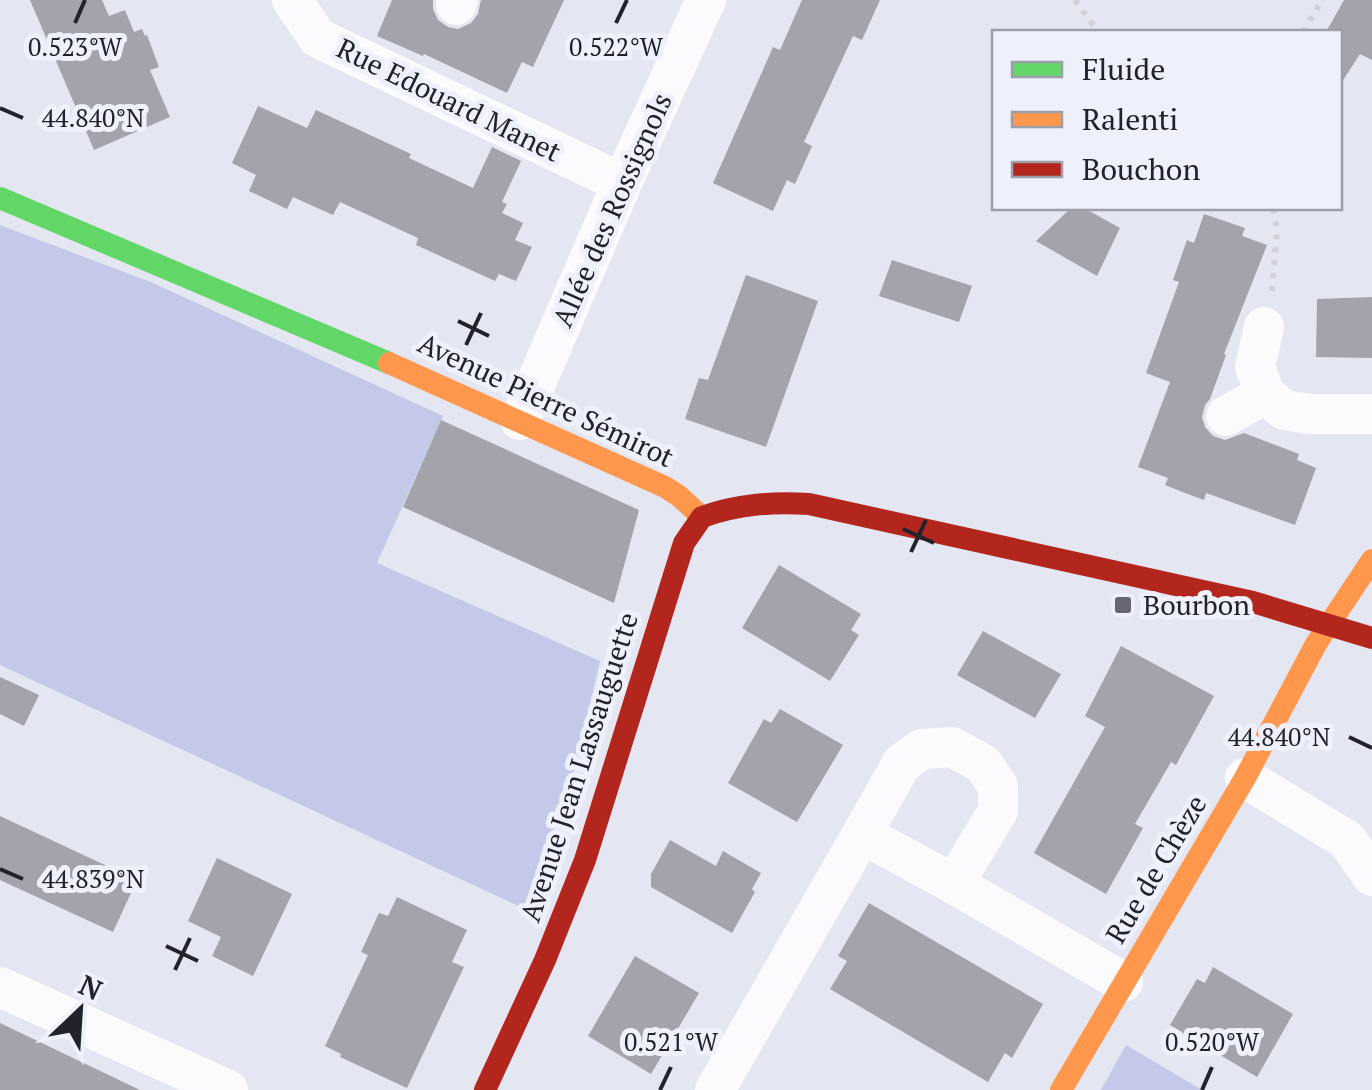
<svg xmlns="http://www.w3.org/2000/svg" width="1372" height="1090" font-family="'PT Serif',serif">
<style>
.green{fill:#c4c9e9}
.building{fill:#a2a3ab}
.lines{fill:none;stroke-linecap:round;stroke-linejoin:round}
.path{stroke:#d2d2d6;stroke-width:6;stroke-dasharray:5 8;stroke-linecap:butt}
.street{stroke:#fbfbfd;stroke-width:40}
.fast{stroke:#63d668;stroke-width:22}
.slow{stroke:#ff974d;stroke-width:22}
.jam{stroke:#b3261e;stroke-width:22}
.ticks{fill:none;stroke:#22232a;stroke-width:4}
.poi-dot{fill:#666770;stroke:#eef0fc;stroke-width:4}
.labels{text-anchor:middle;stroke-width:10;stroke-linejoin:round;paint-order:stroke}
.street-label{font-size:28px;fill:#22232a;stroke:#eef0fc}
.poi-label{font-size:28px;fill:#22232a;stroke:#eef0fc;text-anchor:start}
.ticks-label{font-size:25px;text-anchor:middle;fill:#22232a;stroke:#eef0fc;stroke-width:10;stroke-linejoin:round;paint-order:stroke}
</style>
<rect width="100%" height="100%" fill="#e4e6f1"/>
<path class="green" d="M0,225l153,58 290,133 -66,147 223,98 -25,107 -50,141 -525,-244z
M1126,1045l76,45h-101z"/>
<path class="building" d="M30,0h72l7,16 16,-6 9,22 8,-3 3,7 2,-1 12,32 -9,3 20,47 -76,33z
M392,0h41v9l5,11 10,7 10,2 13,-6 7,-9 3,-14h83l-31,67 -11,-5 -15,31 -83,-39 -1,2 -46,-20z
M802,0h78l-18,40 -9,-4 -49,106 8,4 -17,38 -8,-4 -14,31 -60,-28 60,-136 7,3z
M1344,0h28v60l-12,-6 -20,31v-53h-14z
M258,106l49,22 9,-18 95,44 -2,4 64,30 19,-41 29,14 -19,41 5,2 -5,9 21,10 -8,17 17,7 -16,34 -17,-7 -4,7 -79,-36 2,-7 -78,-36 -7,13 -40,-18 -6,12 -38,-18 7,-16 -24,-12z
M1071,208h13l36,20 -23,48 -61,-35z
M1204,214l41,14 -3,8 25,9 -43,109 2,1 -16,44 -5,6 -3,12 3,10 8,9 12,4 19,-7 55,21 -2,6 19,8 -21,57 -89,-32 -2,7 -19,-7 -20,-8 3,-7 -30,-11 32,-85 -24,-9 33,-91 -6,-2 14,-40 7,3z
M892,260l80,26 -13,36 -80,-26z
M746,275l72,26 -52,146 -81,-28 14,-41 9,2z
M1372,297v61l-56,-1 1,-58z
M441,420l198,90 -25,93 -211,-96z
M779,565l82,49 -10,16 8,5 -29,46 -88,-53z
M983,631l78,43 -26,44 -78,-43z
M1121,646l93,50 -38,69 -5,-3 -36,62 8,4 -37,66 -72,-41 71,-126 -20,-11z
M0,677l39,18 -15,31 -24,-12z
M780,709l63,36 -46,77 -69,-39 36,-64 7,4z
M0,816l137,64 -24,52 -113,-52z
M670,840l46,26 7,-15 38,22 -9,16 3,3 -23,41 -81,-46v-13z
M217,858l75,36 -39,82 -41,-20 9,-19 -33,-16z
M397,897l70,33 -15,32 12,5 -57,121 -67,-31 1,-3 -16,-8 43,-91 -7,-3 18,-39 9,3z
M869,903l174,101 -31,54 -7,-5 -17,29 -158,-93 17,-28 -9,-5z
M635,956l64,37 -48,81 -63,-38z
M1213,967l80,47 -36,63 -87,-52 27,-46 8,4z
M0,1023l140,67h-140z"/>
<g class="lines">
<path class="path" d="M1075,0l23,32
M1303,32l19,-32
M1272,291l5,-60 -4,-23"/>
<path class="street" d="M292,0l26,38 304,145
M456,5l2,-5
M1264,327l-9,40 10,27 19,16 25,4h63
M1226,416l39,-22
M520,420l102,-237 84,-183
M1245,778l102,62 25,36
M862,834l40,-71 20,-14 30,-2 31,17 15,22v25l-44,73
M0,987l228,103
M715,1090l147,-256 92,50 169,98"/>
<path class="fast" d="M0,198l389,165"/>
<path class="slow" d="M389,363l276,124 14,9 23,21
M1061,1090l184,-312 71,-134 56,-84"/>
<path class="jam" d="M702,517c36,-13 69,-15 107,-13l444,98 119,36
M485,1090l60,-130 40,-100 99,-317 18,-26"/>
</g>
<path class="ticks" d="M75,23l10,-23M616,23l11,-23M0,108l23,10M458,321l31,15M466,345l15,-32M903,529l31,14M911,552l15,-32M1349,737l23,11M0,869l23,10M166,946l32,15M175,970l15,-32M660,1090l11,-23M1202,1090l10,-23"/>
<rect class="poi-dot" x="1113" y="595" width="20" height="20" rx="5"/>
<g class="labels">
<g class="street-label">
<text transform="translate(449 100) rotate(26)" y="10">Rue Edouard Manet</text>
<text transform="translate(612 210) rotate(-66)" y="10">Allée des Rossignols</text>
<text transform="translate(546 400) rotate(25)" y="10">Avenue Pierre Sémirot</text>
<text transform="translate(579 767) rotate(-72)" y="10">Avenue Jean Lassauguette</text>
<text transform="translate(1156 869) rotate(-59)" y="10">Rue de Chèze</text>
</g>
<g class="poi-label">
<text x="1143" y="615">Bourbon</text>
</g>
</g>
<g class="ticks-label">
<text x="75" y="56">0.523°W</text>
<text x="616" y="56">0.522°W</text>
<text x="93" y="127">44.840°N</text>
<text x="1279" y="746">44.840°N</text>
<text x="93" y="888">44.839°N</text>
<text x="671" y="1051">0.521°W</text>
<text x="1212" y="1051">0.520°W</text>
</g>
<rect x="992" y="30" width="350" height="180" fill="#eef0fc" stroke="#9c9ea8" stroke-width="2.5"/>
<rect x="1012" y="62" width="50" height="15" fill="#63d668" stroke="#9c9ea8" stroke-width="2.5"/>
<text x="1082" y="80" font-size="30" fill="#22232a">Fluide</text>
<rect x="1012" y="112" width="50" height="15" fill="#ff974d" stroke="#9c9ea8" stroke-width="2.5"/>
<text x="1082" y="130" font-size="30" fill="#22232a">Ralenti</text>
<rect x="1012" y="162" width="50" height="15" fill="#b3261e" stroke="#9c9ea8" stroke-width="2.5"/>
<text x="1082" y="180" font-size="30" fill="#22232a">Bouchon</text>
<g transform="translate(80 1010) rotate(25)" stroke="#eef0fc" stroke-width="8" paint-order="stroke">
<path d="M0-8L18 38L0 25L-18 38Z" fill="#22232a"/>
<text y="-15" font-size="28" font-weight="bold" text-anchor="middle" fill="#22232a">N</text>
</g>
</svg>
